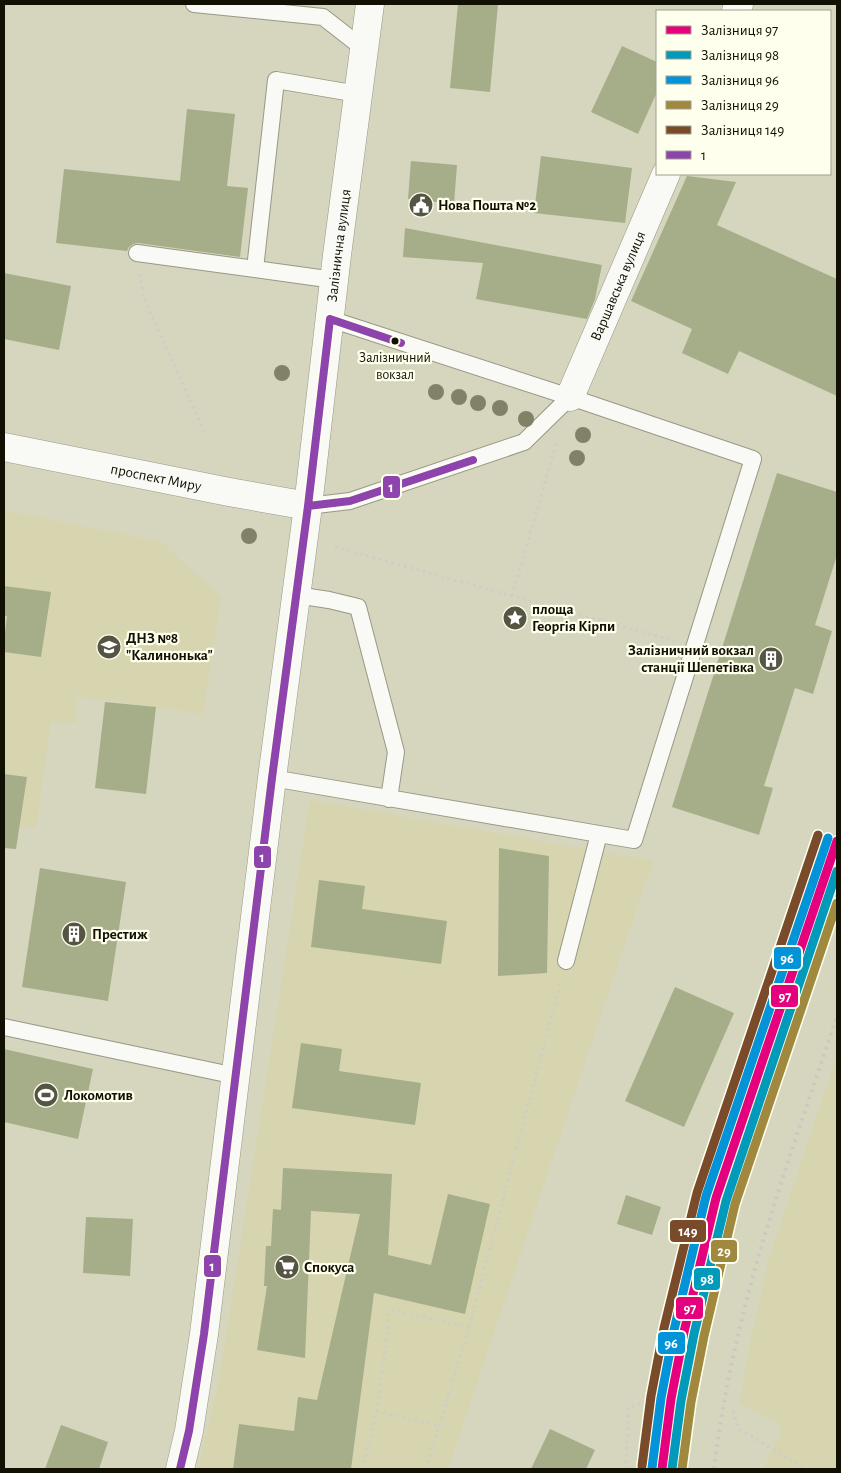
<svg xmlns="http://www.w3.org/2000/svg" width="841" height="1473" font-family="'Alegreya Sans',sans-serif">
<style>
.built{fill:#d6d5af}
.building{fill:#a5ae89}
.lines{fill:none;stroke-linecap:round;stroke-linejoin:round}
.lane-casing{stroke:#989885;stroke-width:18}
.street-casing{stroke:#989885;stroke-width:29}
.path{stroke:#cecec6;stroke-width:3;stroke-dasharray:2.5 4;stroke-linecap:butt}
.lane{stroke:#f9f9f5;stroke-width:16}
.street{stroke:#f9f9f5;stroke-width:28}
.rail{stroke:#c9c9c2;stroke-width:4;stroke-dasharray:2.5 5;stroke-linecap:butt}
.bus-1-casing{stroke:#ffffed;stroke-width:11}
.bus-1{stroke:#8e44ad;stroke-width:8}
.rail-1-casing{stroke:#ffffed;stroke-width:12}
.rail-2-casing{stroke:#ffffed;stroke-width:12}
.rail-3-casing{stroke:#ffffed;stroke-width:12}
.rail-4-casing{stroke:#ffffed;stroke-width:12}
.rail-5-casing{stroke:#ffffed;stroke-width:12}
.rail-1{stroke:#e5007d;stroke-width:9}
.rail-2{stroke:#029aba;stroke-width:9}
.rail-3{stroke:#0393d9;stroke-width:9}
.rail-4{stroke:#a0893e;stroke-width:9}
.rail-5{stroke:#7a4b2a;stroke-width:9}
.tree{fill:#818168}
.bus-dot{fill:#111003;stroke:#ffffed;stroke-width:2}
.labels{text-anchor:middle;stroke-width:4.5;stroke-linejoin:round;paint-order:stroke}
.bus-label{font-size:14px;fill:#111003;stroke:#ffffed}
.poi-label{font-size:15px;font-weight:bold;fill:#111003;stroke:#ffffed;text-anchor:start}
.street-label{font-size:15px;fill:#111003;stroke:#ffffed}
.line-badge{stroke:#ffffed;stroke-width:2}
.badge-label{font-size:14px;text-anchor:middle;font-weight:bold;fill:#fff}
</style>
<rect width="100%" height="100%" fill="#d6d6be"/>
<path class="built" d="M4,510l158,32 59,56 -18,116 -126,-18 -1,27 -25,-1 -15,106 -32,-4z
M310,800l343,61 -205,608h-250l21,-88z
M837,1056v413h-74l20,-42 -43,-24 8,-50 21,-95z"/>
<path class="building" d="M458,4h40l-8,88 -40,-4z
M622,46l35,16v30l-19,42 -47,-22z
M187,109l48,5 -8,72 21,2 -8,69 -102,-14 -5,1 -4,3 -2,4 -71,-8 8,-74 116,12z
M541,156l91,12 -7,55 -91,-10z
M411,161l46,4 -3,39 -46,-5z
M687,176l49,6 -19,43 120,54v117l-98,-45 -11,23 -46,-21 10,-24 -61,-28z
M405,228l197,37 -7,34 -8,20 -111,-20 7,-36 -80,-6z
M4,273l67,13 -12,64 -55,-11z
M777,473l60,19v63l-22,70 17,6 -19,63 -18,-6 -31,98 9,2 -14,47 -87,-28z
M4,586l47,6 -10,65 -37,-5v-11l3,-25h-3z
M105,702l51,5 -10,87 -51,-6z
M4,774l23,3 -11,72 -12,-1z
M499,848l50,8 -2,117 -49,3z
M40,868l86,14 -18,119 -86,-14z
M319,880l46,6 -3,23 85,12 -6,43 -130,-17z
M675,987l59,26 -50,114 -59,-26z
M301,1043l41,6 -3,22 82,12 -6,42 -123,-17z
M4,1049l89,20 -15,70 -74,-17z
M283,1168l109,6 -4,81 43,10 17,-71 42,10 -25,110 -91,-21 -23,176h-118l6,-45 55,7 4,-34 19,3 43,-186 -49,-3 -6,147 -48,-8 10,-64h-3l2,-40h5l2,-37 8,1z
M626,1195l35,12 -9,28 -35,-11z
M86,1217l47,2 -3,57 -47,-3z
M61,1425l47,17 -9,27h-54z
M550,1429l45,21 -9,19h-55z"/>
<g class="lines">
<defs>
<path id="lane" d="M194,4l129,13 41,32
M137,253l118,16 21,-189 82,14
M255,269l79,11
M308,506l42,-5 174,-59 46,-45
M296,595l33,5 29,7 38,145 -7,47
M272,778l362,62 119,-381 -183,-62 -240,-78
M566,961l33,-127
M4,1027l232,49"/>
<g id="street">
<path d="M736,11l3,-7"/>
<path id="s1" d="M570,397l96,-223"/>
<path id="s2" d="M4,447l225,45 79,14"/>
<path id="s3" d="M180,1469l9,-38 15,-97 68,-556 36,-272 29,-251 33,-251"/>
</g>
</defs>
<use href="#lane" class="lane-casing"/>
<use href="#street" class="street-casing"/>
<path class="path" d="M140,274l4,25 60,132
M335,547l340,94
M512,596l45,-155
M377,1411l63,15
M733,1411l6,18 67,40
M363,1469l14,-58 13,-101 79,17
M426,1469l43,-142 92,-346
M626,1469l2,-61 25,-10 10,-1"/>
<use href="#lane" class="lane"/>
<use href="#street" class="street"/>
<path class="rail" d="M685,1469l6,-66 16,-89 32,-120 98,-285
M714,1469c5,-39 11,-77 20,-116 25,-115 66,-226 103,-337"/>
<defs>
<path id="bus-1" d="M308,506l42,-5 123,-41
M180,1469l9,-38 15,-97 68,-556 36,-272 22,-187 71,24"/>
</defs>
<use href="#bus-1" class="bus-1-casing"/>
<use href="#bus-1" class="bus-1"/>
<defs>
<path id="rail-1" d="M662,1469l9,-70 13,-67 32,-134 121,-357"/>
<path id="rail-2" d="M672,1469l9,-68 13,-67 32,-133 111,-330"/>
<path id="rail-3" d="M652,1468l9,-70 13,-68 32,-134 122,-358"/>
<path id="rail-4" d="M682,1469l9,-67 13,-66 31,-132 102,-301"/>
<path id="rail-5" d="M642,1466l9,-70 13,-68 33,-135 121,-358"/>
</defs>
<use href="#rail-1" class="rail-1-casing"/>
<use href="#rail-2" class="rail-2-casing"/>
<use href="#rail-3" class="rail-3-casing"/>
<use href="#rail-4" class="rail-4-casing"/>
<use href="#rail-5" class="rail-5-casing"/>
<use href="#rail-1" class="rail-1"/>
<use href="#rail-2" class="rail-2"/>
<use href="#rail-3" class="rail-3"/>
<use href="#rail-4" class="rail-4"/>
<use href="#rail-5" class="rail-5"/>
</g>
<g class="tree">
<circle cx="282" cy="373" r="8"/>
<circle cx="436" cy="392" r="8"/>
<circle cx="459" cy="397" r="8"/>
<circle cx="478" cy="403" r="8"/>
<circle cx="500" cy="408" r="8"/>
<circle cx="526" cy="419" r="8"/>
<circle cx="583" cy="435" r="8"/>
<circle cx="577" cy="458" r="8"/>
<circle cx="249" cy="536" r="8"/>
</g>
<defs>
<symbol id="civic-disc" viewBox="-11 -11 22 22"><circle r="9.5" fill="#565544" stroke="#ffffed"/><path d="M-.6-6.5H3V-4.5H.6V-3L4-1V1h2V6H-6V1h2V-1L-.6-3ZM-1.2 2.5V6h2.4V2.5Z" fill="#fff"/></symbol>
<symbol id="sight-disc" viewBox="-11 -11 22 22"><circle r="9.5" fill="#565544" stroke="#ffffed"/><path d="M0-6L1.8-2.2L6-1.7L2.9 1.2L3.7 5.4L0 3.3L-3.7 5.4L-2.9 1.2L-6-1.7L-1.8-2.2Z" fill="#fff"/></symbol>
<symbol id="school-disc" viewBox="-11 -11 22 22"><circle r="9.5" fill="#565544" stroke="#ffffed"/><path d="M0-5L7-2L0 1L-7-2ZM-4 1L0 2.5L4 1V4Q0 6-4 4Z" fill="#fff"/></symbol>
<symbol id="building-disc" viewBox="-11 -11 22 22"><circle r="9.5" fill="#565544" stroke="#ffffed"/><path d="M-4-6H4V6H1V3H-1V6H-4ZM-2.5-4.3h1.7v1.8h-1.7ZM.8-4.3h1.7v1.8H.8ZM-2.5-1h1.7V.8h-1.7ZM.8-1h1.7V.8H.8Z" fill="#fff"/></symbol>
<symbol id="stadium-disc" viewBox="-11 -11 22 22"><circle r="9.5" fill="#565544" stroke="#ffffed"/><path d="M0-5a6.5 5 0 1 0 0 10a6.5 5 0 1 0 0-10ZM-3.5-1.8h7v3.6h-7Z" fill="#fff"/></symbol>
<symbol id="supermarket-disc" viewBox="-11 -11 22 22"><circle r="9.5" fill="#565544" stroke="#ffffed"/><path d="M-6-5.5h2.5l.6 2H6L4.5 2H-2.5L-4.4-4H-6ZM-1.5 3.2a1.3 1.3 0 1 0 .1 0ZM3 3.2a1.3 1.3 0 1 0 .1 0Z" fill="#fff"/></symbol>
</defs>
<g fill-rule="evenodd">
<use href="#civic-disc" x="407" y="191" width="28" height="28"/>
<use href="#sight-disc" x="501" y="604" width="28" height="28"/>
<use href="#school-disc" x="95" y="633" width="28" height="28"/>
<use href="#building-disc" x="757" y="645" width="28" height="28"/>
<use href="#building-disc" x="60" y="920" width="28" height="28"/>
<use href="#stadium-disc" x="32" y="1081" width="28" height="28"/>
<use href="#supermarket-disc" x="273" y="1253" width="28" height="28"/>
</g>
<circle class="bus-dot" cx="395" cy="341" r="4.5"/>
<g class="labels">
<g class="bus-label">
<text x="395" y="362">Залізничний<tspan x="395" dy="17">вокзал</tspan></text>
</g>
<g class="poi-label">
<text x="438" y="210">Нова Пошта №2</text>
<text x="532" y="614">площа<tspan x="532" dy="17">Георгія Кірпи</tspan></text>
<text x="126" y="643">ДНЗ №8<tspan x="126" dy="17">"Калинонька"</tspan></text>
<text x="754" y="655" text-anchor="end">Залізничний вокзал<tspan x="754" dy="17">станції Шепетівка</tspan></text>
<text x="92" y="939">Престиж</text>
<text x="64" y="1100">Локомотив</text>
<text x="304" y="1272">Спокуса</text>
</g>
<g class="street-label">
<text dy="5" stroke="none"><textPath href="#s3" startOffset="1234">Залізнична вулиця</textPath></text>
<text dy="5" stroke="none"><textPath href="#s1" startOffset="121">Варшавська вулиця</textPath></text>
<text dy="5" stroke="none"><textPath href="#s2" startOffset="155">проспект Миру</textPath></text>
</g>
</g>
<g class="line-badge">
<rect x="382" y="475" width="19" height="24" rx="5" fill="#8e44ad"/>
<rect x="253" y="845" width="19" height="24" rx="5" fill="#8e44ad"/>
<rect x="773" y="946" width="29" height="24" rx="5" fill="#0393d9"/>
<rect x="770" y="984" width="29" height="24" rx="5" fill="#e5007d"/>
<rect x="669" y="1219" width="38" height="24" rx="5" fill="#7a4b2a"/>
<rect x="710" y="1239" width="28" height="24" rx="5" fill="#a0893e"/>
<rect x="203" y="1254" width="19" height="24" rx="5" fill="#8e44ad"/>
<rect x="693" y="1267" width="28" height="24" rx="5" fill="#029aba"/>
<rect x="675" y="1296" width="29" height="24" rx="5" fill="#e5007d"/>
<rect x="657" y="1331" width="29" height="24" rx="5" fill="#0393d9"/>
</g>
<g class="badge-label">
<text x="391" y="492">1</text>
<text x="262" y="862">1</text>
<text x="787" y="963">96</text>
<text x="785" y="1001">97</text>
<text x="688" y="1236">149</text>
<text x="724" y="1256">29</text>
<text x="212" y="1271">1</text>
<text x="707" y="1284">98</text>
<text x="690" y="1313">97</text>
<text x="671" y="1348">96</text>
</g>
<rect width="841" height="1473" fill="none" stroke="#111003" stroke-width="10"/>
<rect x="656" y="10" width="175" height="165" fill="#ffffed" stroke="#a09f8f"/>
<rect x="666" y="26" width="25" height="8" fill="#e5007d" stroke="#a09f8f"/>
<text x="701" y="35" font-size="15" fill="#111003">Залізниця 97</text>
<rect x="666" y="51" width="25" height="8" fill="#029aba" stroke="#a09f8f"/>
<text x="701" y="60" font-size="15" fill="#111003">Залізниця 98</text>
<rect x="666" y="76" width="25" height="8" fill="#0393d9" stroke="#a09f8f"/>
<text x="701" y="85" font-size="15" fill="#111003">Залізниця 96</text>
<rect x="666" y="101" width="25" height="8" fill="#a0893e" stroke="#a09f8f"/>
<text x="701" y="110" font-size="15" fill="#111003">Залізниця 29</text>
<rect x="666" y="126" width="25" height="8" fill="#7a4b2a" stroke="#a09f8f"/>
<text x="701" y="135" font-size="15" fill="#111003">Залізниця 149</text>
<rect x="666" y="151" width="25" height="8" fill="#8e44ad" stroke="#a09f8f"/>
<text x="701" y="160" font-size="15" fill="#111003">1</text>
</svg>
